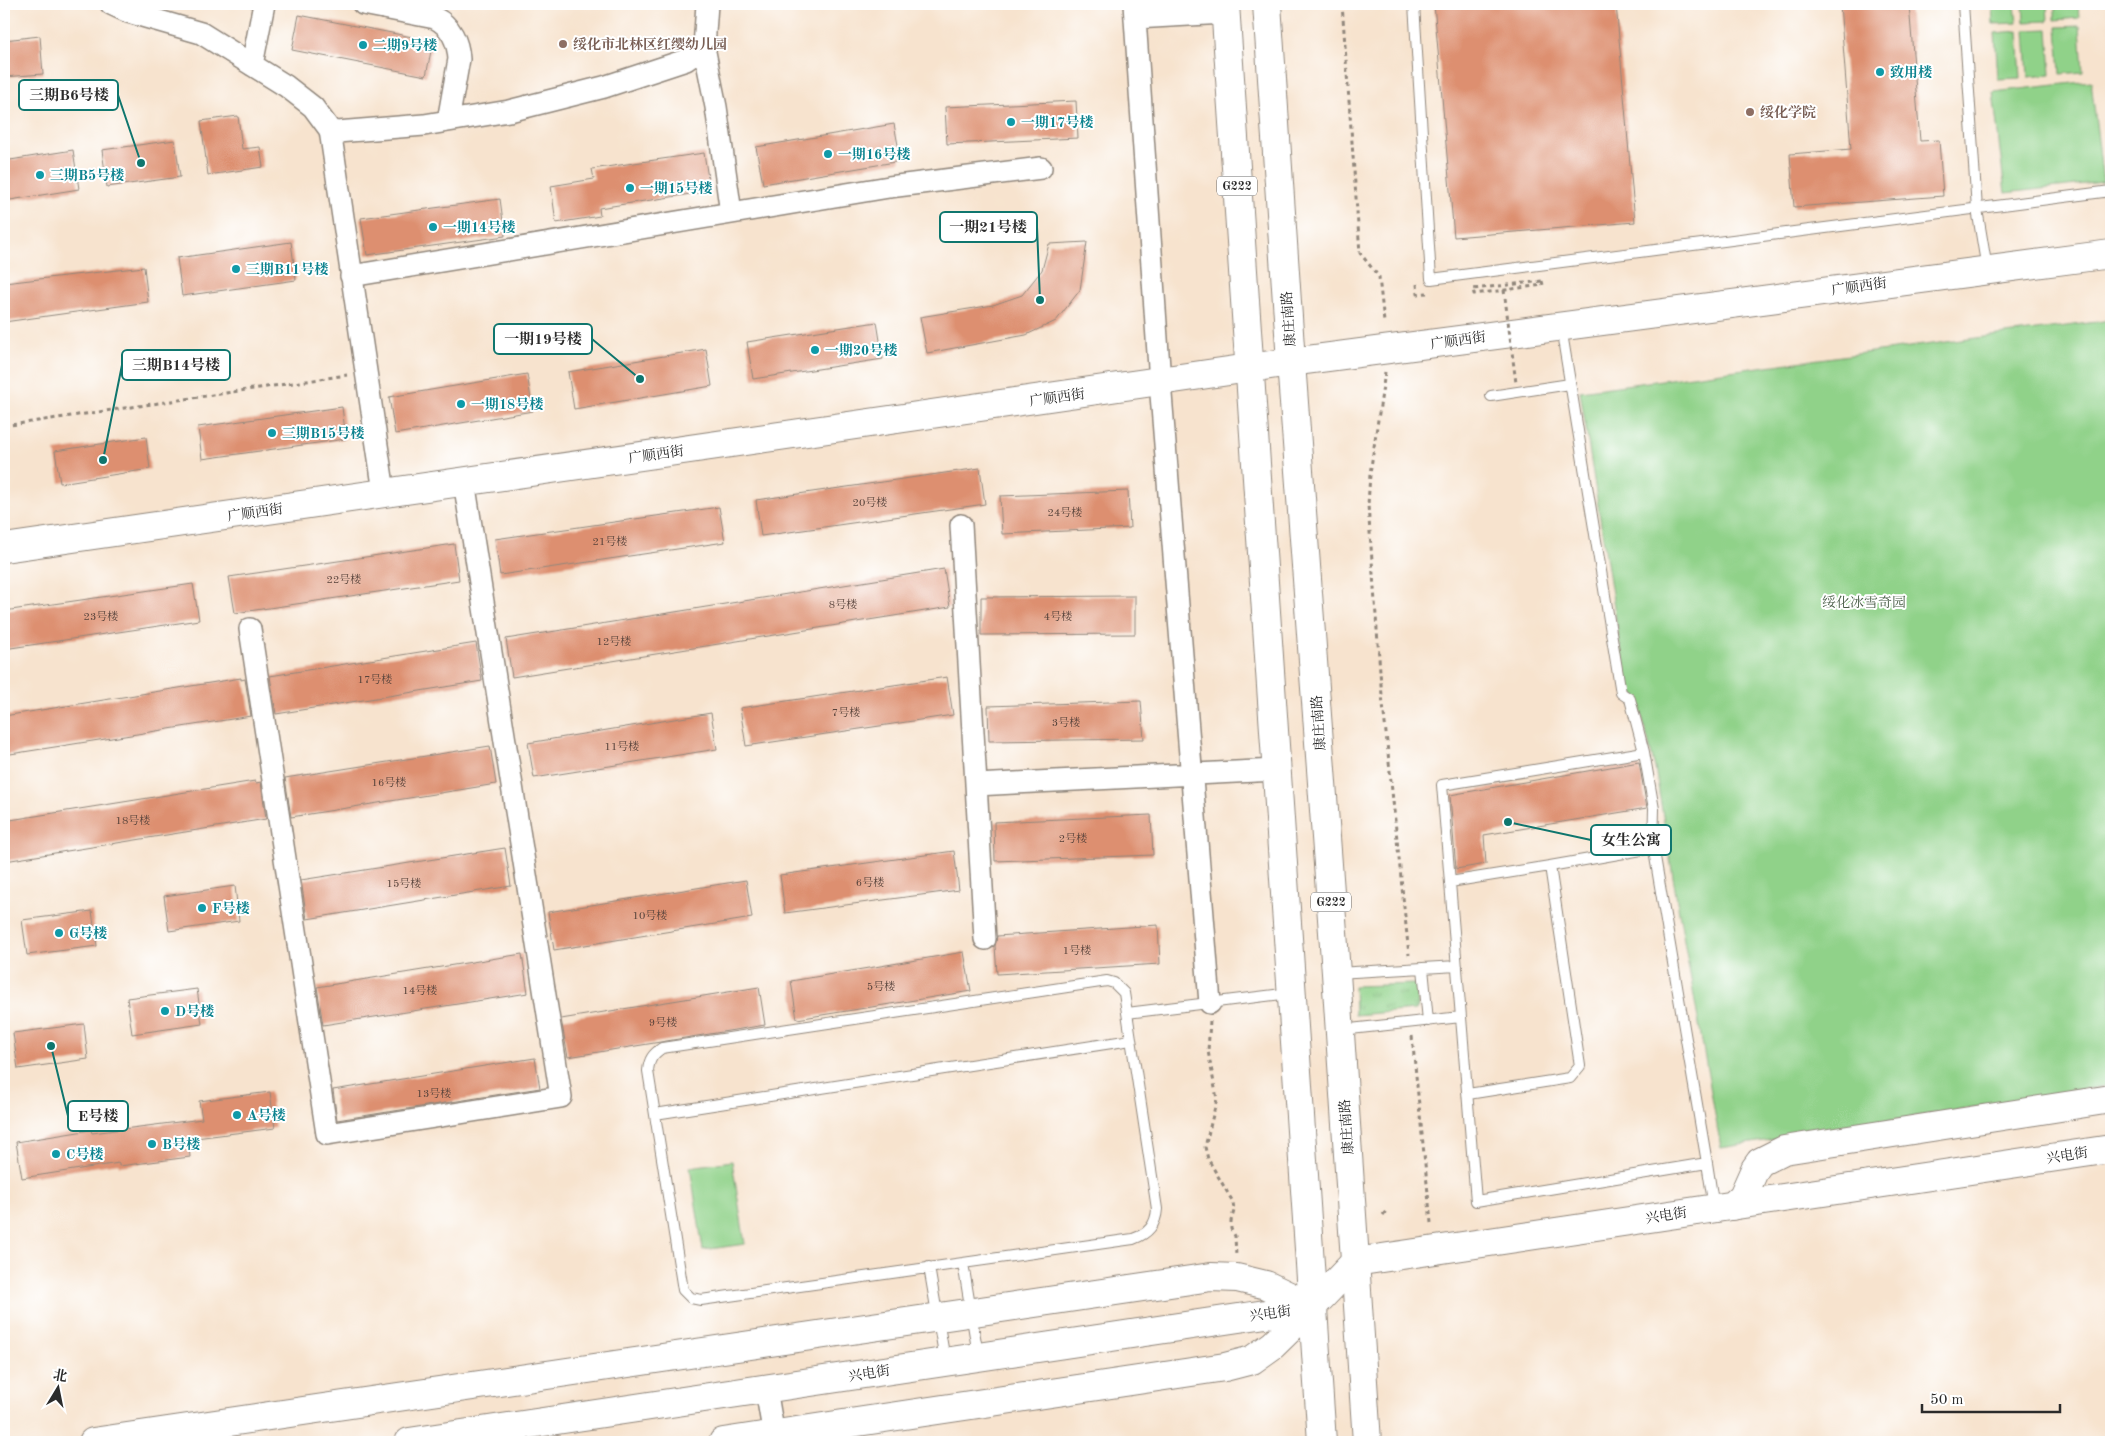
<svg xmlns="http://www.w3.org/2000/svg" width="2115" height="1446" font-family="'Old Standard TT','Noto Serif SC',serif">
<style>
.grass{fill:url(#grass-tufts);stroke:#5e7e5a}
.park{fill:#90d289;stroke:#5e7e5a}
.building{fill:#dd8f70}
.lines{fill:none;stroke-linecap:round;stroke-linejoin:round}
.lane-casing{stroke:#91877c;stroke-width:12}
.street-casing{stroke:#91877c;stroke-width:24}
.secondary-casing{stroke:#91877c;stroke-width:30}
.primary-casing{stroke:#91877c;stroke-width:30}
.highway-casing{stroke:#91877c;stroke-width:30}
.path{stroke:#91877c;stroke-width:3;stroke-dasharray:4 4;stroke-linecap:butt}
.lane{stroke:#fff;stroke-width:10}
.street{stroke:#fff;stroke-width:21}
.secondary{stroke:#fff;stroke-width:28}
.primary{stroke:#fff;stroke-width:28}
.highway{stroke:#fff;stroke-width:28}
.path-bridge{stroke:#91877c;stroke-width:3;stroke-dasharray:4 4;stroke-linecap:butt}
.education-dot{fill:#8d6e63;stroke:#fff;stroke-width:2}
.culture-dot{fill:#0f9aa8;stroke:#fff;stroke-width:2}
.labels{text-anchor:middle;stroke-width:4;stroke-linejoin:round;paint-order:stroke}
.number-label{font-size:11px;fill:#58443c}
.shield{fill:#fff;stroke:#6b6b6b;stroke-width:1}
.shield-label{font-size:12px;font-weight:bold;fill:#2b2b2b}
.education-label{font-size:14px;font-weight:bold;fill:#785e54;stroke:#fff;text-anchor:start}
.culture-label{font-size:14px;font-weight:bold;fill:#0d838f;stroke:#fff;text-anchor:start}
.street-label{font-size:14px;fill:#2b2b2b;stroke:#fff}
.park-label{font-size:14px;fill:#495d47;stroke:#fff}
.leader{fill:none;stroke:#0f766e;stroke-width:2}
.callout-dot{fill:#0f766e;stroke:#fff;stroke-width:2}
.callout{fill:#fff;stroke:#0f766e;stroke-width:2}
.callout-label{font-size:15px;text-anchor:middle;font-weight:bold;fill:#2b2b2b}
</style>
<defs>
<pattern id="grass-tufts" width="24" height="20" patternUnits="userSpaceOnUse" patternTransform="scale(1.25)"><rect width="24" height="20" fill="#90d289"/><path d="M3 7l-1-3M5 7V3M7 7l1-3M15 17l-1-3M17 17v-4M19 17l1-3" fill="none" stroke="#7cb476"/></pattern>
</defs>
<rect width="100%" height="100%" fill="#fff"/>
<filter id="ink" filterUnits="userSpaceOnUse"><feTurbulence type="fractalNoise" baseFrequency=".02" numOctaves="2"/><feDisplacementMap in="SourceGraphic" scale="10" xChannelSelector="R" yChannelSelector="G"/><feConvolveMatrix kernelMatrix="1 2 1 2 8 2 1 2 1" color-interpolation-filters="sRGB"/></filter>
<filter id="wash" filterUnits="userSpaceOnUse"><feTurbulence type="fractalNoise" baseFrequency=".0096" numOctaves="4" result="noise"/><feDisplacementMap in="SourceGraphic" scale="20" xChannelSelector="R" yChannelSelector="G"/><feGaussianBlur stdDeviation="1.12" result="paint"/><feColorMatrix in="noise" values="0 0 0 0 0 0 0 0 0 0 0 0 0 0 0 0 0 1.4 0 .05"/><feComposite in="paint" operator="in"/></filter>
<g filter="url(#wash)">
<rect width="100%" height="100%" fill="#f7e3ce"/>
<path class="grass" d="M1416,984l2,22 -2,4 -61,5 -1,-29z"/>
<path class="park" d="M1992,4h23l2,19 -24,1z
M2023,4h24l1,17 -24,1z
M2055,4h23l1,14 -24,2z
M2080,26l3,46 -23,2 -3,-47z
M2048,29l3,46 -23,2 -3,-47z
M2018,31l3,47 -23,1 -3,-46z
M2091,81l12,101 -98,11 -12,-101z
M2111,320v765l-390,63 -44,-247 -22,-133 -18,-72 -10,-7 -47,-298z
M732,1161l13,83 -42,6 -13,-83z"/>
<g id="blocks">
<path class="building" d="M1434,4h182l19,218 -181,15z
M1840,4h69l11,137 19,-1 4,56 -149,11 -4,-53 61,-5z
M299,15l134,26 -7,35 -134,-26z
M40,36l3,38 -39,3v-37z
M1076,101l2,37 -131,6 -2,-37z
M238,116l4,33 18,-2 3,20 -55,8 -7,-54z
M894,124l7,37 -138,23 -7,-37z
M175,140l5,37 -73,10 -5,-37z
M73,150l6,39 -75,12v-40z
M704,153l6,38 -111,17 1,8 -44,7 -5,-37 43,-7 -2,-10z
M500,199l5,37 -138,19 -6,-37z
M291,242l5,38 -114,16 -5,-38z
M1087,242l-7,48 -24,31 -30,14 -99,18 -7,-36 73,-12 29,-10 20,-25 7,-26z
M144,267l4,35 -144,20v-39z
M877,322l6,37 -130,20 -6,-37z
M706,349l6,37 -138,23 -6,-37z
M527,374l6,37 -138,23 -6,-37z
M342,407l4,32 -144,20 -4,-32z
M146,437l4,32 -90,14 -5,-32z
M980,468l5,36 -224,32 -5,-36z
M1128,491l2,37 -128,6 -2,-38z
M719,507l6,35 -225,33 -5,-36z
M454,544l5,36 -224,33 -6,-36z
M944,569l6,38 -438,70 -6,-38z
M193,584l6,36 -195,29v-38z
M1135,596v38l-154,1v-38z
M476,643l6,38 -206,33 -6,-38z
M947,677l6,38 -207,31 -6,-38z
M241,678v2l4,-1 6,37 -247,39v-39z
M1141,701l3,38 -155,2 -1,-35z
M711,713l6,36 -183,29 -6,-35z
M490,746l6,38 -205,33 -6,-39z
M1639,762l8,46 -163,27 2,29 -30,5 -6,-74z
M255,781l1,2 5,-1 5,37 -261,42 -1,-40z
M1151,815l2,40 -158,6 -1,-39z
M505,848l6,38 -204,33 -6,-39z
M954,851l5,39 -174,23 -5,-38z
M746,880l6,38 -198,32 -6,-38z
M235,886l4,35 -70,10 -5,-35z
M92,911l5,35 -70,9 -5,-35z
M1158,925l2,39 -163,10 -2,-28 2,-10z
M964,952l7,39 -174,28 -6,-38z
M522,954l6,39 -205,32 -6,-38z
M759,987l6,38 -197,32 -7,-38z
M197,989l5,35 -70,10 -5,-36z
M84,1024l4,35 -70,10 -5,-36z
M535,1058l5,30 -203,32 -4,-30z
M270,1092l5,36 -87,11 2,18 -71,9v-3l-97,15 -6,-36 75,-12 1,3 110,-14 -3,-18z"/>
</g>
</g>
<g filter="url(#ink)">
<use href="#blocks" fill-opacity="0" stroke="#91877c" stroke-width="1"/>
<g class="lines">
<defs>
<path id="lane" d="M1414,4l17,275 680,-88
M1963,4l14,205 10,60
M1561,327l60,366 9,6 14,53 10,57 -1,36 54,318 -231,38 -34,-416 202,-33
M1491,396l79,-12
M1450,882l100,-16
M1423,968l5,53
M1337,973l120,-7
M1107,981l7,2 10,10 33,216c-1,16 -9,25 -24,30l-432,61 -10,-2 -8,-8 -35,-219c1,-12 5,-17 14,-23z
M1127,1013l163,-20
M1341,1030l120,-13
M1468,1094l102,-16 10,-12 -30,-200 103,-18
M655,1114l476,-74
M1707,1163l7,45
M963,1263l15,92
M929,1267l16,93"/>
<path id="street" d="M111,4l17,8 73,21 85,53 27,21 17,23 7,2 87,-7 85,-14 95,-24 82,-27 18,-13 3,-43
M363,4l72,14c16,8 23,24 24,41l-11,62
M1134,4l26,378 50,621
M1135,18l90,-5
M704,47l12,60 15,106
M252,65l12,-61
M330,130l54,362
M351,276l538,-89 152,-19
M961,525l24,414
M250,629l77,505 234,-37 -97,-616
M976,785l300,-15
M766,1389l9,53"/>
<path id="secondary" d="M4,548l1287,-186 820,-108"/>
<path id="primary" d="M1732,1206l11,-10 12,-27 5,-7 24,-12 327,-51
M93,1442l1118,-165 26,1 29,7 46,22 -39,38 -21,15 -27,7 -502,75
M409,1442l903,-135 43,-45 756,-113"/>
<path id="highway" d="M1225,4l97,1438
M1267,4l24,358 45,611 31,469"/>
</defs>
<use href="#lane" class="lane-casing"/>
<use href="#street" class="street-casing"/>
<use href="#secondary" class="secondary-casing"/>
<use href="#primary" class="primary-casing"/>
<use href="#highway" class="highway-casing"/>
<path class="path" d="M1342,4l18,249 19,24 5,45
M1542,281l1,4 -69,9 -1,-5z
M1417,284l1,10 9,-1
M1385,372l-15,102 -2,31 13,180 28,270
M4,426l343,-51
M1210,1021l-2,30 9,48 -12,48 3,12 25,43 1,9 -3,10v8l4,7 1,20
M1412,1036l19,187
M1383,1215l3,-4"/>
<use href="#lane" class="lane"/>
<use href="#street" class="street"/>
<use href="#secondary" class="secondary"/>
<use href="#primary" class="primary"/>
<use href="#highway" class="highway"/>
<path class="path-bridge" d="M1504,290l12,93"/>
</g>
</g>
<g class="education-dot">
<circle cx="563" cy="44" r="5"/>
<circle cx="1750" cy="112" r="5"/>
</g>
<g class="culture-dot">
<circle cx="363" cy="45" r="5"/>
<circle cx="1880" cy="72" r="5"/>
<circle cx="1011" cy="122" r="5"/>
<circle cx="828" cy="154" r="5"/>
<circle cx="40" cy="175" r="5"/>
<circle cx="630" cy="188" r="5"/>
<circle cx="433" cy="227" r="5"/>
<circle cx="236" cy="269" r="5"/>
<circle cx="815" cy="350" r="5"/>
<circle cx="461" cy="404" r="5"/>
<circle cx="272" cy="433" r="5"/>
<circle cx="202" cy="908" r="5"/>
<circle cx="59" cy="933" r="5"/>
<circle cx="165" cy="1011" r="5"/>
<circle cx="237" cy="1115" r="5"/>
<circle cx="152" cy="1144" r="5"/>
<circle cx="56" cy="1154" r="5"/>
</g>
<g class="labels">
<g class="number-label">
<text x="870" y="506">20号楼</text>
<text x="1065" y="516">24号楼</text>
<text x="610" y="545">21号楼</text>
<text x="344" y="583">22号楼</text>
<text x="843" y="608">8号楼</text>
<text x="101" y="620">23号楼</text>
<text x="1058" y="620">4号楼</text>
<text x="614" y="645">12号楼</text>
<text x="375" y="683">17号楼</text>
<text x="846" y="716">7号楼</text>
<text x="1066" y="726">3号楼</text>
<text x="622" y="750">11号楼</text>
<text x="389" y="786">16号楼</text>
<text x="133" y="824">18号楼</text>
<text x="1073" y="842">2号楼</text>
<text x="870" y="886">6号楼</text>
<text x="404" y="887">15号楼</text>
<text x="650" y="919">10号楼</text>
<text x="1077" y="954">1号楼</text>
<text x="881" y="990">5号楼</text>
<text x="420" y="994">14号楼</text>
<text x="663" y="1026">9号楼</text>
<text x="434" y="1097">13号楼</text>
</g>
<g class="shield">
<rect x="1217" y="176.5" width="40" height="19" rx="4"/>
<rect x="1311" y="892.5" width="40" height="19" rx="4"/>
</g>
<g class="shield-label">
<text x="1237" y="190">G222</text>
<text x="1331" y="906">G222</text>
</g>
<g class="education-label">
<text x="573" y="49">绥化市北林区红缨幼儿园</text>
<text x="1760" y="117">绥化学院</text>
</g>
<g class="culture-label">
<text x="373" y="50">二期9号楼</text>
<text x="1890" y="77">致用楼</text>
<text x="1021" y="127">一期17号楼</text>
<text x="838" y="159">一期16号楼</text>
<text x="50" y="180">三期B5号楼</text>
<text x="640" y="193">一期15号楼</text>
<text x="443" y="232">一期14号楼</text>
<text x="246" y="274">三期B11号楼</text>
<text x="825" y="355">一期20号楼</text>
<text x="471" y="409">一期18号楼</text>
<text x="282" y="438">三期B15号楼</text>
<text x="212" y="913">F号楼</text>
<text x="69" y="938">G号楼</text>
<text x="175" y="1016">D号楼</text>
<text x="247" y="1120">A号楼</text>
<text x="162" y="1149">B号楼</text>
<text x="66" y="1159">C号楼</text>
</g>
<g class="street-label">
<text transform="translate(1859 286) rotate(-8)" y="5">广顺西街</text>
<text transform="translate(1288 319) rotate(-94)" y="5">康庄南路</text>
<text transform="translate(1458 340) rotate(-8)" y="5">广顺西街</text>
<text transform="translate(1057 397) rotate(-8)" y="5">广顺西街</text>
<text transform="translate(656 454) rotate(-8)" y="5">广顺西街</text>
<text transform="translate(255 512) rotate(-8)" y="5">广顺西街</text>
<text transform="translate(1318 723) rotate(-94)" y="5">康庄南路</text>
<text transform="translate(1346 1127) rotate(-94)" y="5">康庄南路</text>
<text transform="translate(2067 1155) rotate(-9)" y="5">兴电街</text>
<text transform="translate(1666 1215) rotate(-9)" y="5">兴电街</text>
<text transform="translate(1270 1313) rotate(-8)" y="5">兴电街</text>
<text transform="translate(869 1373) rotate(-9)" y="5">兴电街</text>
</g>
<g class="park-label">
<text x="1864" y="607">绥化冰雪奇园</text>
</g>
</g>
<path class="leader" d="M141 163L118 95M1040 300L1037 227M640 379L592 339M103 460L122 365M1508 822L1591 840M51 1046L68 1116"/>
<g class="callout-dot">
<circle cx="141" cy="163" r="5"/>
<circle cx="1040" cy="300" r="5"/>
<circle cx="640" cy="379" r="5"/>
<circle cx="103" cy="460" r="5"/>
<circle cx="1508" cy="822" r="5"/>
<circle cx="51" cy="1046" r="5"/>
</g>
<g class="callout">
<rect x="19" y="80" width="99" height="30" rx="5"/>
<rect x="940" y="212" width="97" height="30" rx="5"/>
<rect x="494" y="324" width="98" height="30" rx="5"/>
<rect x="122" y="350" width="108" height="30" rx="5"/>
<rect x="1591" y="825" width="80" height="30" rx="5"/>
<rect x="68" y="1101" width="60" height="30" rx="5"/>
</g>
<g class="callout-label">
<text x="69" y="100">三期B6号楼</text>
<text x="988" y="232">一期21号楼</text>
<text x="543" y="344">一期19号楼</text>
<text x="176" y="370">三期B14号楼</text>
<text x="1631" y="845">女生公寓</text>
<text x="98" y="1121">E号楼</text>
</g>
<rect width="2115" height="1446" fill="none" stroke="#fff" stroke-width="20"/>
<g transform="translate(58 1388) rotate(10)" stroke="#ffffff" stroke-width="4" paint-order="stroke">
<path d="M0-4L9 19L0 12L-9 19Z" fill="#2b2b2b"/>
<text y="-8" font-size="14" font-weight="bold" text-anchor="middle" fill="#2b2b2b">北</text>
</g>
<path d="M1922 1404v8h138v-8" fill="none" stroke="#2b2b2b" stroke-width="2.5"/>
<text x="1930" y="1404" font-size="15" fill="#2b2b2b" stroke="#ffffff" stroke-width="4" paint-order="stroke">50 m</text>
</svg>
